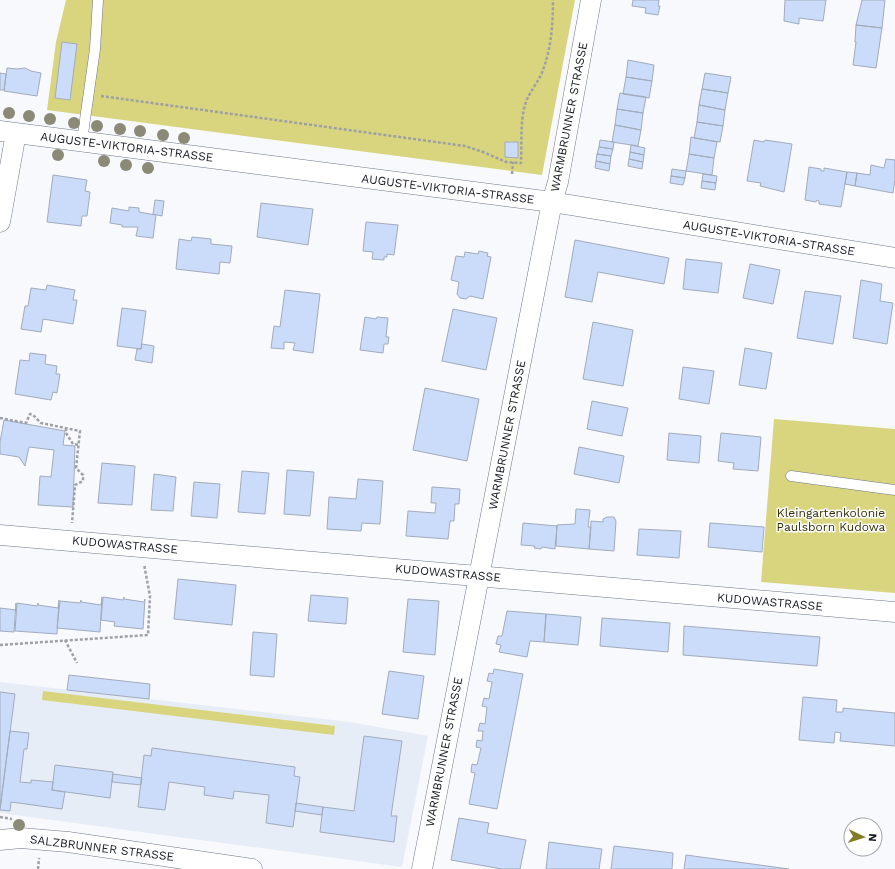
<svg xmlns="http://www.w3.org/2000/svg" width="895" height="869" font-family="'Work Sans',sans-serif">
<style>
.built{fill:#e7edf7}
.green{fill:#d8d57e}
.building{fill:#cbdcfa;stroke:#a1abbc}
.lines{fill:none;stroke-linecap:round;stroke-linejoin:round}
.lane-casing{stroke:#6e7787;stroke-width:11}
.street-casing{stroke:#6e7787;stroke-width:21}
.path{stroke:#9da0a4;stroke-width:2.5;stroke-dasharray:3 2;stroke-linecap:butt}
.lane{stroke:#fff;stroke-width:10}
.street{stroke:#fff;stroke-width:20}
.tree{fill:#8a8a76}
.labels{text-anchor:middle;stroke-width:3;stroke-linejoin:round;paint-order:stroke}
.street-label{font-size:12px;fill:#15191f;stroke:#fff}
.park-label{font-size:12px;fill:#312f07;stroke:#fff}
</style>
<rect width="100%" height="100%" fill="#f7f9fd"/>
<path class="built" d="M0,682l350,40 78,14 -26,131 -402,-54z"/>
<path class="green" d="M66,0h509l-33,175 -495,-65 9,-68z
M774,419l121,10v164l-134,-11z
M43,691l292,35 -1,9 -292,-35z"/>
<path class="building" d="M633,0h26l-1,6h2l-2,9 -13,-2 1,-5 -14,-2z
M785,0h41l-3,21 -24,-3v6l-15,-3z
M862,0h23l-3,28 -26,-3z
M856,25l26,3 -6,40 -23,-3 3,-23h-1z
M62,42l15,2 -7,56 -15,-2z
M628,60l26,5 -2,16 -26,-4z
M7,68l10,1 8,-1 6,3 10,2 -4,23 -33,-5z
M0,73l6,1 -2,16h-4z
M705,73l26,4 -3,16 -26,-4z
M626,77l26,4 -3,17 -26,-4z
M702,89l26,4 -3,17 -26,-5z
M620,93l26,4 -3,16 -26,-4z
M699,105l26,5 -2,16 -26,-4z
M617,109l26,4 -2,17 -26,-5z
M697,122l26,4 -3,16 -26,-4z
M615,125l26,5 -3,16 -26,-4z
M691,137l26,5 -3,16 -25,-4z
M600,140l14,2 -1,7 -14,-2z
M754,140l10,2 1,-2 27,4 -8,48 -24,-6 1,-3 -14,-2z
M505,142h13v16l-13,-1z
M631,145l14,3 -1,7 -14,-3z
M599,147l14,2 -2,7 -14,-2z
M630,152l14,3 -1,7 -14,-3z
M597,154l14,2 -1,8 -14,-3z
M689,154l25,4 -2,17 -26,-4z
M629,159l14,3 -1,7 -14,-3z
M886,159l9,1v19l-2,14 -38,-7 2,-13 13,2 1,-10 13,3z
M596,161l14,3 -1,7 -14,-3z
M809,167l12,2v2h3v-3l23,4 -6,35 -22,-3v-3l-2,-1 -1,2 -11,-2z
M672,169l14,2 -1,7 -14,-2z
M847,172l10,1 -2,13 -10,-2z
M703,174l14,2 -1,7 -14,-2z
M53,175l34,5 -2,11 5,1 -3,24h-5l-1,10 -34,-4z
M671,176l14,2 -2,7 -13,-2z
M702,181l14,2 -1,7 -14,-2z
M155,200l9,1 -2,15 -9,-2z
M261,203l52,6 -5,36 -51,-8z
M129,207l10,1v4l17,3 -3,23 -17,-2 2,-9h-16v-2l-12,-2 2,-15 17,3z
M366,222l32,3 -4,30 -7,-1v3h-3v3l-12,-1 1,-7 -10,-1z
M192,237l19,2v5l21,2 -2,17 -10,-1 -1,12 -43,-5 3,-30 12,2z
M575,240l94,18 -5,26 -66,-12 -6,30 -27,-5z
M479,251l9,2 -1,3 4,1 -8,42 -13,-3 -4,3 -6,-1 -3,-4 2,-12 -8,-2 5,-24 8,1 1,-5 13,2z
M686,259l36,4 -4,30 -35,-4z
M750,264l30,6 -7,34 -30,-6z
M861,280l21,4 -2,17 13,2 -6,41 -34,-6z
M47,285l28,5 -2,10h4l-4,24 -30,-5 -2,13 -20,-3 4,-23h3l3,-18 15,2z
M285,290l35,4 -7,59 -20,-3 2,-7 -11,-1v7l-13,-1 3,-22 6,1z
M805,291l36,5 -8,48 -36,-6z
M122,308l24,3 -5,38 -24,-3z
M453,309l44,9 -11,52 -44,-9z
M365,317l11,2 1,-2 11,1 -2,19h3l-1,7h-4l-1,9 -23,-3z
M593,322l40,8 -10,56 -40,-7z
M142,344l12,2 -2,17 -17,-3 2,-11h4z
M745,348l27,5 -6,36 -27,-4z
M30,353l16,2 -1,9 12,2 -1,8h4l-3,19 -4,-1 -2,8 -36,-6 5,-34 9,1z
M683,367l31,4 -5,33 -30,-5z
M425,388l54,11 -12,62 -54,-11z
M592,401l36,7 -6,28 -35,-7z
M4,420l61,11 -2,14 12,1 -2,61 -35,-2 2,-29 11,1 3,-27 -25,-3 -4,19 -6,-9 -19,-3v-12z
M669,433l32,3 -2,27 -32,-3z
M721,433l40,4 -3,34 -25,-2 1,-6 -16,-2z
M579,447l45,9 -5,27 -45,-9z
M102,463l33,3 -3,39 -34,-2z
M287,470l27,2 -4,44 -26,-2z
M242,471l27,2 -4,41 -27,-2z
M154,474l22,3 -3,34 -22,-1z
M358,479l25,2 -3,43 -18,-1 -1,8 -34,-2 2,-32 27,2z
M194,482l26,2 -3,34 -26,-2z
M432,487l28,2 -1,15h-4l-1,17h-4l-2,18 -42,-3 2,-25 27,2 1,-10h-5z
M576,509l14,1 -2,17h3l-2,22 -33,-3 1,-21 18,-1z
M607,517h7l2,4 -2,30 -25,-2 2,-28 12,1v-3z
M523,523l34,3 -2,23 -13,-2 -1,2 -7,-1 1,-2 -14,-1z
M710,523l54,4 -2,25 -54,-5z
M639,529l42,2 -2,27 -42,-3z
M178,579l58,6 -4,40 -58,-6z
M311,595l37,3 -2,26 -38,-3z
M102,597l-2,35 -43,-4 3,-27 20,2 1,-3v2l20,3z
M103,597l20,3 1,-3v2l20,3 1,-3 -2,30 -29,-3 1,-4 -14,-2z
M408,599l31,2 -4,54 -32,-3z
M59,600l-2,34 -42,-3 2,-28 20,3 1,-3v2l20,3z
M16,603l-2,29 -14,-1v-23l16,2z
M507,611l39,3 -2,28 -14,-1 -3,16 -28,-5 2,-7 -5,-1 2,-8h4z
M546,614l35,3 -3,28 -34,-3z
M602,618l68,5 -2,29 -68,-6z
M684,626l136,11 -3,29 -134,-11z
M253,632l24,2 -3,43 -24,-2z
M494,669l29,5 -26,135 -28,-5 6,-31 -4,-1 1,-8 5,1 4,-17 -5,-1 1,-7 5,1 1,-10h-5l2,-8 5,1 2,-17 -5,-1 2,-8 5,1 3,-17 -5,-1 2,-8 4,1z
M389,671l35,5 -6,43 -36,-5z
M69,675l81,9 -1,15 -82,-9z
M0,692l15,2 -15,114z
M803,697l34,3 -1,12h7v-4l52,5v33l-55,-5 1,-8 -6,-1 -1,11 -35,-3z
M10,731l19,2 -2,16h-3l-4,33 11,1v-3l22,2 -1,8 13,2 -3,17 -51,-7 -1,9 -10,-1z
M364,736l38,5 -11,75h6l-3,26 -74,-10 3,-25 31,4z
M152,748l143,19 -1,9 6,1 -7,50 -27,-4 3,-28 -35,-4 -1,8 -29,-4 1,-8 -36,-5 -4,28 -27,-3 6,-52 7,1z
M55,765l58,7 -3,26 -58,-8z
M113,774l29,4 -1,7 -29,-3z
M296,803l27,4 -1,8 -27,-4z
M459,818l30,5 -2,10 39,7 -6,29h-18l-51,-9z
M549,842l53,7 -3,20h-53z
M614,846l59,7 -1,16h-61z
M686,855l103,14h-105z"/>
<g class="lines">
<defs>
<path id="lane" d="M82,141l13,-92 3,-49
M791,476l104,14"/>
<path id="street" d="M0,131l552,71 343,56
M0,222l16,-89
M0,535l895,77
M0,840l21,-2 47,4 184,27
M422,869l130,-667 6,-20 33,-182"/>
</defs>
<use href="#lane" class="lane-casing"/>
<use href="#street" class="street-casing"/>
<path class="path" d="M101,96l364,50 18,6 23,10 15,1c1,-18 -1,-41 4,-58 3,-11 11,-20 16,-30 10,-24 12,-49 12,-75
M512,174l1,-12
M0,418l26,5 4,-9 3,1 8,8 39,8 -4,37 7,7v6l-8,4 -3,38
M66,428v5l7,11 6,1
M65,640l12,23
M0,645l148,-10 2,-39 -6,-32
M0,817l12,2
M38,869l1,-11"/>
<use href="#lane" class="lane"/>
<use href="#street" class="street"/>
</g>
<g class="tree">
<circle cx="9" cy="113" r="6"/>
<circle cx="29" cy="116" r="6"/>
<circle cx="50" cy="119" r="6"/>
<circle cx="74" cy="123" r="6"/>
<circle cx="97" cy="126" r="6"/>
<circle cx="120" cy="129" r="6"/>
<circle cx="140" cy="131" r="6"/>
<circle cx="163" cy="135" r="6"/>
<circle cx="184" cy="138" r="6"/>
<circle cx="58" cy="155" r="6"/>
<circle cx="104" cy="161" r="6"/>
<circle cx="126" cy="165" r="6"/>
<circle cx="148" cy="168" r="6"/>
<circle cx="19" cy="825" r="6"/>
</g>
<g class="labels">
<g class="street-label">
<text transform="translate(569 117) rotate(-79)" y="4">WARMBRUNNER STRASSE</text>
<text transform="translate(127 147) rotate(7)" y="4">AUGUSTE-VIKTORIA-STRASSE</text>
<text transform="translate(448 189) rotate(7)" y="4">AUGUSTE-VIKTORIA-STRASSE</text>
<text transform="translate(769 238) rotate(9)" y="4">AUGUSTE-VIKTORIA-STRASSE</text>
<text transform="translate(507 435) rotate(-79)" y="4">WARMBRUNNER STRASSE</text>
<text transform="translate(125 545) rotate(5)" y="4">KUDOWASTRASSE</text>
<text transform="translate(448 573) rotate(5)" y="4">KUDOWASTRASSE</text>
<text transform="translate(770 602) rotate(5)" y="4">KUDOWASTRASSE</text>
<text transform="translate(444 752) rotate(-79)" y="4">WARMBRUNNER STRASSE</text>
<text transform="translate(102 848) rotate(7)" y="4">SALZBRUNNER STRASSE</text>
</g>
<g class="park-label">
<text x="831" y="517">Kleingartenkolonie<tspan x="831" dy="14">Paulsborn Kudowa</tspan></text>
</g>
</g>
<g transform="translate(863 837) rotate(94)"><circle r="19" fill="#ffffff" stroke="#a1a3a5"/>
<path d="M0-3L7 15L0 10L-7 15Z" fill="#817d24"/>
<text y="-6" font-size="11" font-weight="bold" text-anchor="middle" fill="#15191f">N</text>
</g>
</svg>
